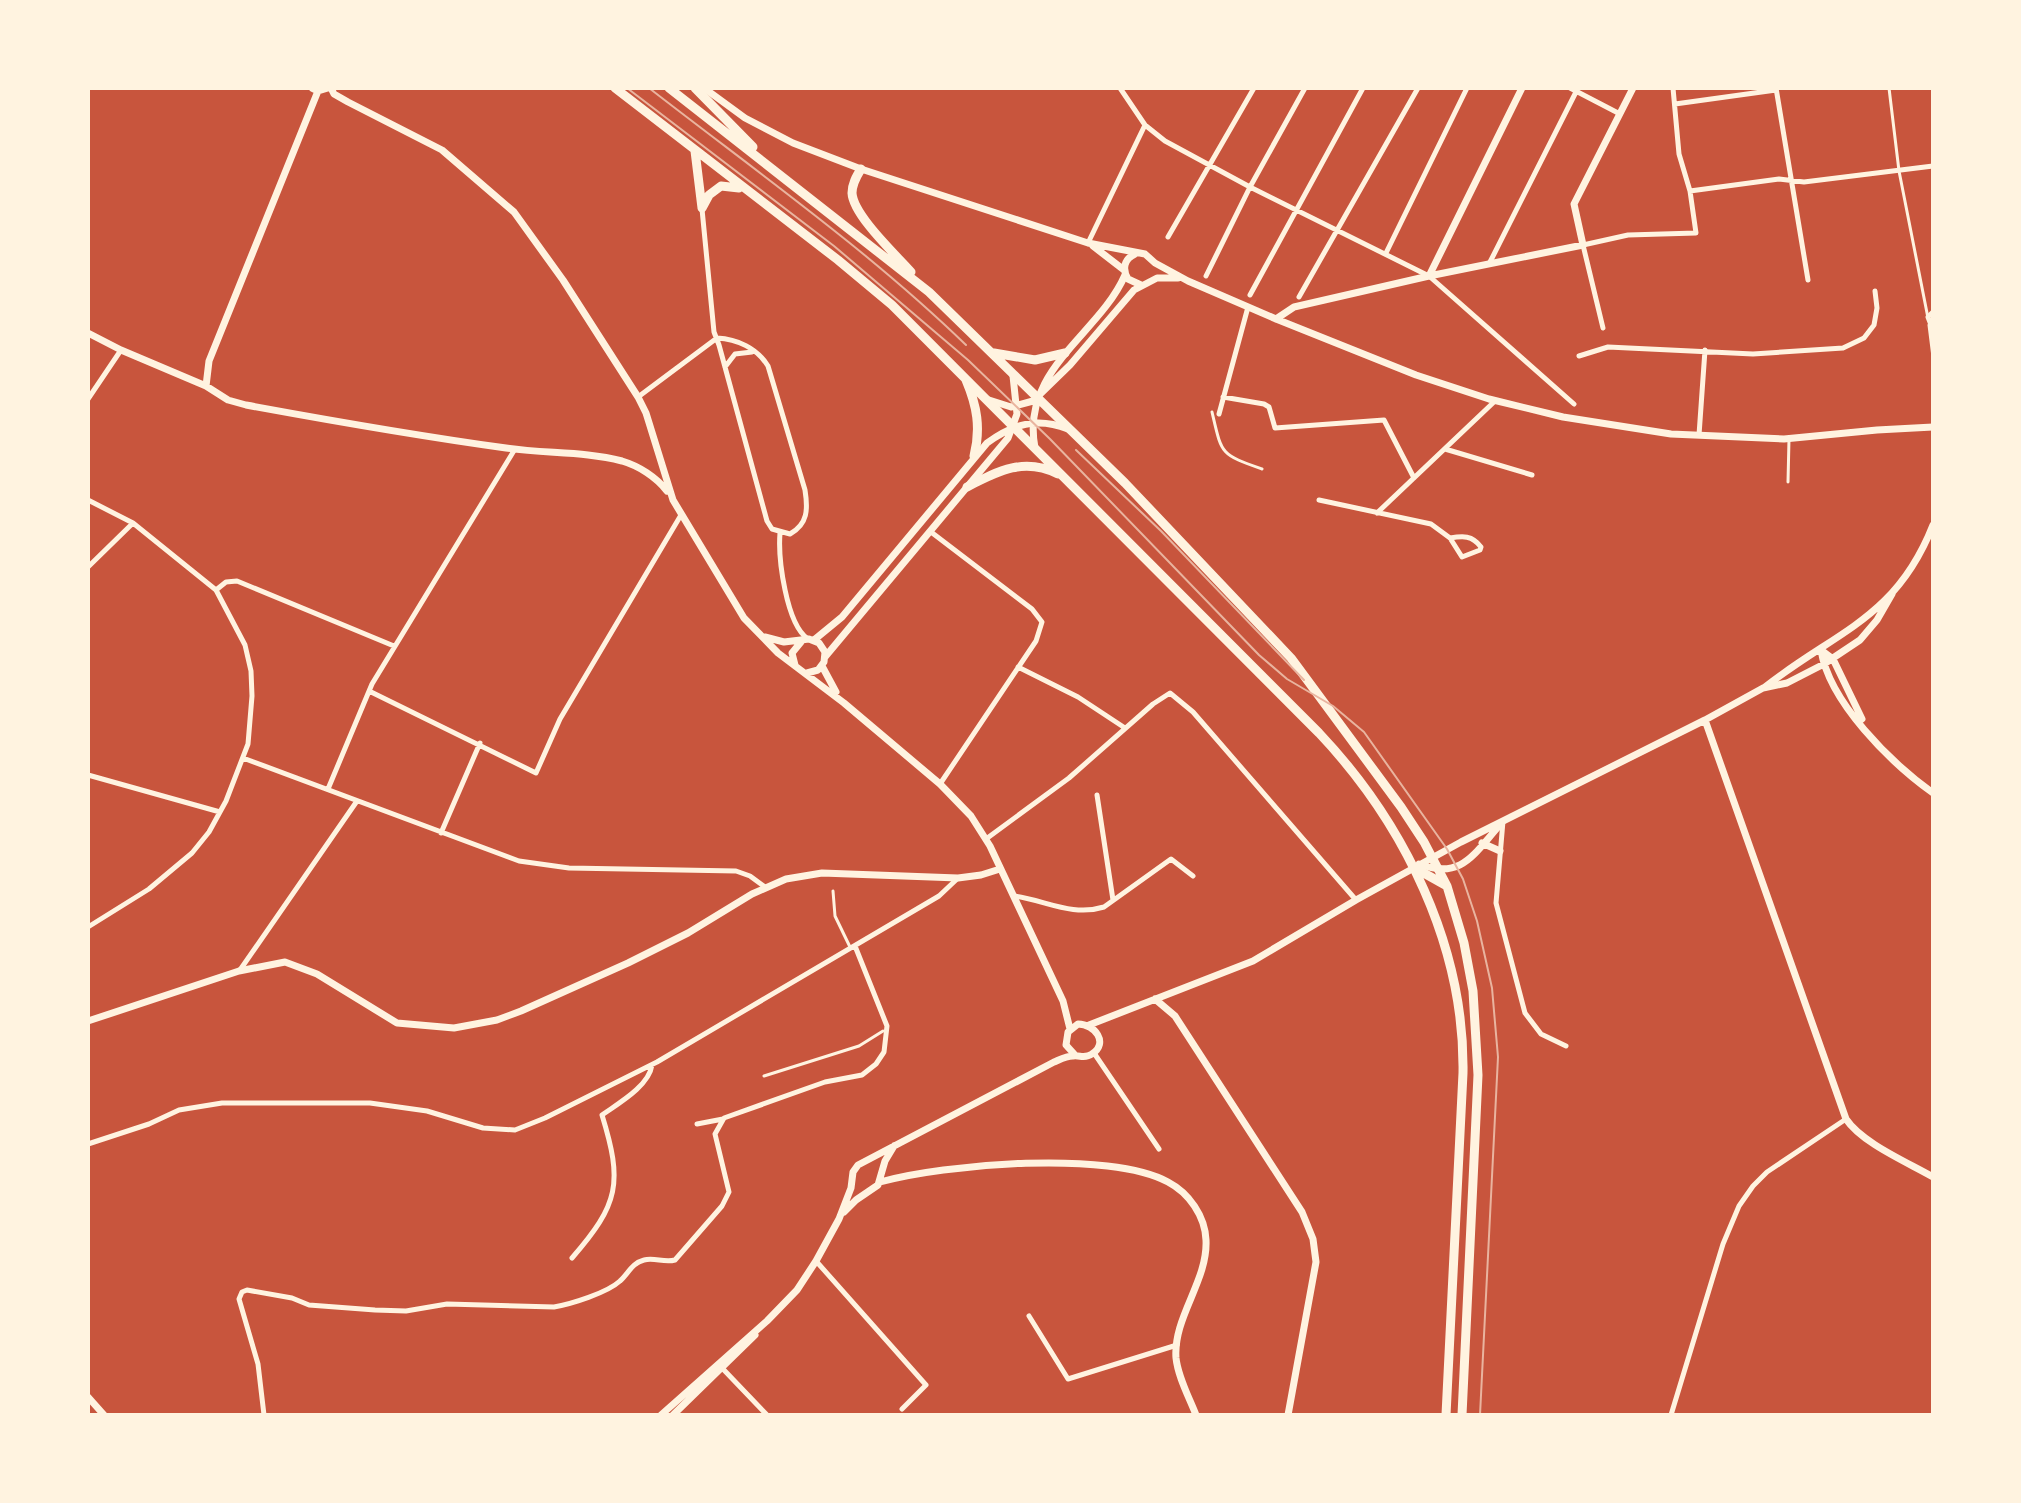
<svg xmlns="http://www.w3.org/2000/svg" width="2021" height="1503" font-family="'Roboto Condensed',sans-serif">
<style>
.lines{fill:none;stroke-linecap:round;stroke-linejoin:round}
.service{stroke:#fff3e0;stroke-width:3}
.minor{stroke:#fff3e0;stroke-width:5}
.tertiary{stroke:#fff3e0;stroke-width:7}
.secondary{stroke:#fff3e0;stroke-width:7}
.trunk{stroke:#fff3e0;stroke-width:9}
.tram{stroke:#e9b49f;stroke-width:2}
</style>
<rect width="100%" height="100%" fill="#c8553d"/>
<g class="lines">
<path class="service" d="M1889,88l10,83 29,147
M1929,325l4,32
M1212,412c10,43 8,42 50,57
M1788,482l1,-43
M833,891l2,25 15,31
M764,1076l95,-30 24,-15"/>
<path class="minor" d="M1120,88l25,37 20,16 85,46 179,89 145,128
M1570,88l50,26
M1776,88l32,192
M1675,104l101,-14
M1690,191l89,-12 25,3 129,-16
M1168,237l86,-149
M1088,243l57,-118
M1386,253l81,-165
M1489,264l89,-176
M1206,276l44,-89 55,-99
M1250,295l113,-207
M1299,297l119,-209
M1933,312l-5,5 5,13
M1603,328l-20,-83 45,-10 68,-2 -6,-42 -11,-37 -6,-66
M1579,356l29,-9 145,7 90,-6 21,-10 10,-13 3,-17 -2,-17
M725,367l10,-13 17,-2
M638,397l79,-59c20,1 40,10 51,28l37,124c3,19 3,34 -15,44l-18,-5 -5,-8 -48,-176 -5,-13 -12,-123
M1223,397l41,7 5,3 6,21 109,-8 30,58
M88,399l33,-49
M1219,414l29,-107
M1699,435l6,-85
M1445,449l87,26
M88,500l45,23 83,67 29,55 6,26 1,25 -4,48 -22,57 -17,31 -17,21 -43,36 -61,38
M1319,500l112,24 19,14 12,19 18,-7 1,-3c-9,-12 -18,-11 -31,-9
M1377,513l118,-112
M931,532l101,77 10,13 -6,19 -96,143
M780,533c-2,25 6,91 28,106
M88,567l45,-44
M216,590l10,-8 11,-1 157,65
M1018,667l60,30 47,31
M369,691l167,82 24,-54 121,-204
M243,758l276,103 50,7 167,3 14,5 15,11
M88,775l132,37
M328,789l44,-105 143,-235
M1097,795l16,105
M1503,821l-7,82 29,110 16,21 25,12
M441,833l39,-90
M986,839l83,-61 84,-74 17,-11 23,19 163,188
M1014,896c31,4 58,21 90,11l67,-48 22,17
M240,970l117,-169
M1094,1053l65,96
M697,1124l26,-5
M88,1144l61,-20 30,-14 43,-7h148l57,8 56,17 32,2 30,-12 112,-56 282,-166 18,-17
M572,1258c47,-54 51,-75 30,-143 17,-12 47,-29 50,-50
M816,1261l110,124 -24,24
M1029,1316l39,63 109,-34
M723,1364v5l44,46
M264,1415l-6,-51 -19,-65 3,-7 5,-2 45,8 17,7 66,5 31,1 41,-7 107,3c17,-3 53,-14 66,-26 8,-7 12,-18 24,-21 10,-3 20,3 31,0l47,-54 7,-14 -14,-58 9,-16 101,-36 37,-7 14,-11 8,-12 3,-26 -32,-80
M1671,1415l52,-171 16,-38 14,-20 14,-14 79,-53"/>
<path class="tertiary" d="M312,88l6,3 10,-3
M331,88l3,6 14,8 94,48 72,62 49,68 75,117 8,16 27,87 71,118 34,35 66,50 96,81 31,32 19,30 73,155 7,28
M704,88l41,30 48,25 68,26 227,74 57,11 10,9 33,18 88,38 140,56 73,24 74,18 108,17 113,5 93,-9 56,-3
M1093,246l31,24
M1135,254c-11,5 -13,15 -7,25l13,6
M1429,276l93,-188
M1276,319l18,-12 135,-31 154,-31 -9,-41 59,-116
M88,333l33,17 85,36 22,14 18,5c87,16 173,31 260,43 39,6 78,3 116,13 17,5 34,16 45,30
M206,386l3,-25 109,-270
M989,400l22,7 22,-6 37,-36 64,-75 23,-12h21
M1035,448c-15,-79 64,-113 90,-173
M765,637l19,5 25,-3 10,4 6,9 -1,10 -6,8 -11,3
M814,640l28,-23 145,-174c26,-19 50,-26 81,-14
M1821,650c8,52 70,113 112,143
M1821,650l12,9 29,60
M825,657l183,-219 9,-24 -4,-38
M795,665l-3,-12 9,-11
M822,666l14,26
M1765,687c71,-56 131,-68 168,-162
M1705,720l141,399c16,24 61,43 87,58
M1482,843l18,8
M1419,864c42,16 54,-9 80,-38
M1155,999l20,17 127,196 11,27 3,23 -28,153
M88,1021l151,-50 46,-9 32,12 80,49 57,5 43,-8 24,-9 107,-48 60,-30 64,-39 34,-15 36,-6 136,5 23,-3 19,-6
M1089,1025l164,-64 103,-61 105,-58 244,-122 58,-32 24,-5 37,-19 36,-24 17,-20 15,-26
M880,1182c63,-18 230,-32 288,0 21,11 37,34 38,58 2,41 -33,77 -30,118 2,19 13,39 20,57
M844,1212l12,-12 22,-15 7,-24 9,-15
M661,1415l106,-94 30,-31 19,-29 23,-42 12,-31 2,-16 5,-7 196,-103c5,-2 12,-6 19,-6 7,-1 12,3 19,-2 17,-11 3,-30 -14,-30l-10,8 -2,13 9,10
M673,1415l82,-80"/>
<path class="secondary" d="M88,1397l16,18"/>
<path class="trunk" d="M615,88l223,172 54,45 427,428c86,91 146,214 144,340l-17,342
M669,88l260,204 196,191 166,175 110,149 23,35 23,44 17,57 9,48 5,84 -16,340
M695,88l58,59
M695,151l7,57
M861,169c-5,8 -9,15 -9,24 1,22 44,62 59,79
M702,208l7,-13 12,-9 18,2
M994,353l41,7 30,-7
M966,380c11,26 15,48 8,76
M967,487c31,-16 57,-30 91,-13
M1413,867l34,19"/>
<path class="tram" d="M627,88l207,158 134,114 82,79 209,216 28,24 46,27 31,26 83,117 16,30 14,42 15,67 6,69 -18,358
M649,88c108,84 219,162 317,257
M1076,450l85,81 143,149"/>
</g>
<rect width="2021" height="1503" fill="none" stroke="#fff3e0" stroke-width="180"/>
</svg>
